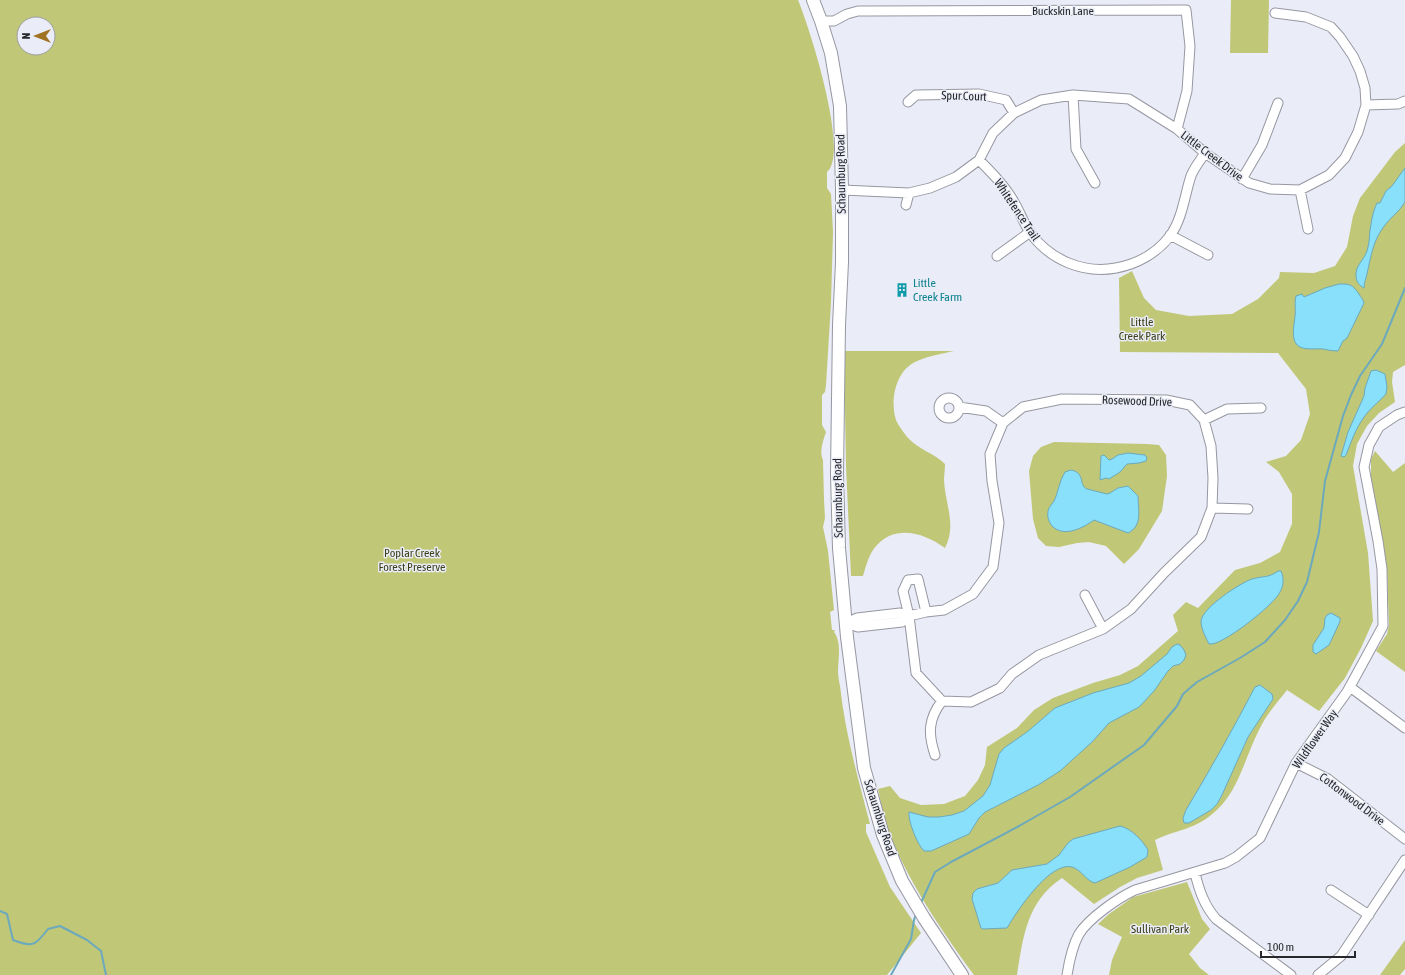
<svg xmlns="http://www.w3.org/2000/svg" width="1405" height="975" font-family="'Asap Condensed',sans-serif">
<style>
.green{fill:#c0c776;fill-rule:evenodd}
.water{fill:#89e0fb;stroke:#6ca9bd}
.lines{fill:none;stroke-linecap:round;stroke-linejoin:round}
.stream{stroke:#6ca9bd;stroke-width:2}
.minor-casing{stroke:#9697a1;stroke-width:11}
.major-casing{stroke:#9697a1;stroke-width:14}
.minor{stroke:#fff;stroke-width:9}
.major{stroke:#fff;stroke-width:12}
.labels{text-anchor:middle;stroke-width:3;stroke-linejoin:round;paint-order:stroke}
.street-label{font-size:12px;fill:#27282c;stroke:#eaecf7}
.culture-label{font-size:12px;fill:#0d838f;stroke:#eaecf7;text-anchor:start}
.park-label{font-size:12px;fill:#3c3f19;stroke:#eaecf7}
</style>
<rect width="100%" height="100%" fill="#eaecf7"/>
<path class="green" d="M0,0h798c11,26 52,153 29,172v16l4,6 2,38 -2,71 -5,82 -1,7 -3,3v30l4,7c-3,9 -7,19 -3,28l1,40 1,18 -2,9 5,24 6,59 -4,2 2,18h3l-1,2c8,11 4,26 4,39 0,5 1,10 2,15 5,47 18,92 30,138h-4v8l24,55 31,46 -34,42h-887zM24,24h24v24h-24z
M1231,0h38l-1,53h-38z
M1405,143v222l-12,7 -1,10 3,20 -16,11 -12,13 -10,18 -4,22 15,87 5,68 -12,27 -16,30 -26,33 -32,-21c-10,13 -21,25 -28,40 -15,29 -21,65 -48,85 -18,15 -36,15 -56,25l8,30 -26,8 -17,9 -26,17 -32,-26c-35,23 -39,59 -45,97h-43c-33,-45 -65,-92 -86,-145 -5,-12 -7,-28 -10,-41l12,-3 10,12 21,7 23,-1 21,-8 13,-16 7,-15 2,-18 30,-19 17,-18 19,-12 40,-15 27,-8 18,-9 40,-35 -5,-16 13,-13 12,6 37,-38 25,-7 20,-11 12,-28v-30l-13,-22 -13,-10 20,-6 15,-16 9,-26 -4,-25 -28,-36 -158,-1 -1,-74 13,-7 12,27 12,12 33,6 43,-2 26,-15 21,-21 1,-6 34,1 21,-7 12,-19 6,-31 7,-18 35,-46z
M844,351h110c-13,3 -27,5 -39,11 -20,10 -25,39 -19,58 2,5 8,13 12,18 11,12 26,15 37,26 0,6 -1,11 -1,16 1,24 13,45 1,68 -20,-15 -49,-24 -68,-3 -8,8 -11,21 -14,31h-12l-5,-110z
M1054,442l93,2 12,1 7,10 1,21 -5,35 -23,38 -15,15 -18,-18 -17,-4 -12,1 -18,4 -13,-1 -8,-8 -5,-19 -4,-48 4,-15 8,-9z
M1375,451l18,21 12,-9v209l-29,-21 11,-17 2,-9 -2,-56 -16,-90v-20z
M1187,882l15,37 8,10 -21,25 11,14 9,7h-100l3,-15 10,-23 -24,-13 11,-10 24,-17z
M1405,940v29l-5,6h-20z"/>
<path class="water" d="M1405,168c0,6 0,30 0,34 -5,9 -14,15 -20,23 -12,15 -14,31 -18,49 -1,5 -3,8 -3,14 -4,-2 -8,-6 -8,-12 -1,-10 8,-16 11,-25 3,-9 2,-18 4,-27 1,-7 3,-15 6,-21h3l6,-12 6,-5z
M1339,284c11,0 13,0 20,10 2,4 4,5 5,9l-14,29 -3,6 -4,3 -5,10c-5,0 -10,-1 -15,-2 -8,-1 -23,3 -28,-7 -3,-7 -1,-18 0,-25 1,-8 -1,-14 1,-21l6,-2 2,3 21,-9z
M1376,370l9,4 2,13 -1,7c-7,8 -16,14 -22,23 -8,11 -13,25 -18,38l-2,2 -3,-1 7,-24 16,-36 1,-8 6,-17z
M1128,453l17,2 2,3 -1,3 -7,2 -12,1 -7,8 -11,7 -3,-1 -6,2 1,-24 3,-1 5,5 3,-1 6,-4z
M1071,470c15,3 7,15 16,19l20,5 3,-1 8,-5 10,-2 10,10c0,13 5,30 -10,37l-34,-13c-11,8 -30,18 -42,6 -3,-4 -5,-9 -4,-14 0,-4 4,-8 6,-11 4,-8 5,-19 11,-29z
M1278,571h3c3,7 3,14 -1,21 -5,12 -59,55 -71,52 -3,-6 -8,-15 -8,-23 1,-13 39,-38 51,-42 10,-3 17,-1 26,-8z
M1331,613l9,5v3l-3,7 -8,17 -13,9 -3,-2v-7l11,-17 1,-10 2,-3z
M1177,644l3,1 4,5 2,5 -2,5 -4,4 -7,2 -5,5 -14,20 -15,16 -30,16 -17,19 -32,29 -22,14 -53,27 -6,6 -10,16 -38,17h-7c-7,-7 -16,-30 -15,-39l19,5h11l13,-2 12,-4 19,-15 7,-11 9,-31 5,-6 23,-16 28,-24 38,-15 36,-10 12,-7 26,-22 5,-7z
M1260,685l12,9 1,5 -25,38 -26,58 -5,9 -6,6 -22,13h-5l-1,-5 3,-8c24,-40 47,-81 69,-123z
M1120,826c12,3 22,14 28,24l-1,7 -17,10 -35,16c-9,-2 -13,-13 -23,-16 -22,-6 -55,44 -65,61l-24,1 -2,-1 -9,-29 1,-6 4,-4 21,-6 14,-13 35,-6 12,-9 9,-12 5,-4z"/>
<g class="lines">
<path class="stream" d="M920,905l15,-33 16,-10 68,-36 51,-29 74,-52 33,-39 6,-12 14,-12 43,-24 25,-16 20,-22 13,-19 9,-19 12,-50 6,-51 18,-65 8,-21 9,-19 22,-32 23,-56
M0,911l7,3 6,26c20,8 23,5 35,-11l12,-3 27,14 14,11 5,24
M891,975l20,-36 3,-19 2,-6"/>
<defs>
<path id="minor" d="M821,21h13l13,-7 11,-3h9l319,-1 4,36 -3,45 -10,38
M1073,95l3,54 19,34
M908,102l8,-7 63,-1 27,6 8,13
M1366,105l32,-1 7,-3
M979,160c13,13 26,26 35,42 6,10 10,22 17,32 20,26 52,40 85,34 21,-4 41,-15 54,-32 12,-17 14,-37 20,-57 2,-9 10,-18 15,-26
M1242,179l20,-34 16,-42
M842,190l67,3 21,-5 26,-11 23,-17 14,-27 21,-20 27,-13 32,-5 56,4 48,30 28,24 44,30 21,6 30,1 29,-15 16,-17 13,-26 8,-27 -1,-17 -5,-17 -7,-15 -13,-19 -9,-10 -25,-10 -31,-4
M1300,190l8,39
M906,205l3,-12
M1170,235l38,20
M997,256l33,-24
M939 408a10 10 0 1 1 20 0a10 10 0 1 1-20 0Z
M1062,399l104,1 24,5 14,15 7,26 2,32 -1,30 -11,29 -37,36 -33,36 -28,20 -64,26 -27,19 -12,14 -29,14 -29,-1 -26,-28 -7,-57 17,-4 18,-2 29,-16 20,-27 6,-44 -7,-42 -2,-27 13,-31 20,-16z
M959,407l27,4 17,12
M1204,420l23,-11 34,-1
M1212,508l36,1
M1085,595l18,34
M909,616l-6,-25 5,-11 10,-1 8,33
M846,623l12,4 44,-5 7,-6
M846,623l11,-5 43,-5 9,3
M1350,687l55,41
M935,755c-7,-21 -7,-36 7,-54
M1296,763l32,16 77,60
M1195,873c4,17 9,32 21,46l75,56
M1331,890l38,25
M1067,975c2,-13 6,-30 12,-41 10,-16 39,-36 56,-44l90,-27 11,-6 24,-19 36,-75 51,-71 36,-66 -1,-57 -4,-28 -14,-74 5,-22 10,-18 18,-12 8,-3
M1318,975l23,-19 64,-96"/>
<path id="major" d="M813,0l8,21 10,32 9,53 2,84v72l-3,63 -2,149 2,74 8,89 17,131 19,67 19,46 22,37 38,57"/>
</defs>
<use href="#minor" class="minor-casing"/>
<use href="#major" class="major-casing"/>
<use href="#minor" class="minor"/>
<use href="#major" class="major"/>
</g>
<defs>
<symbol id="building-bare" viewBox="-9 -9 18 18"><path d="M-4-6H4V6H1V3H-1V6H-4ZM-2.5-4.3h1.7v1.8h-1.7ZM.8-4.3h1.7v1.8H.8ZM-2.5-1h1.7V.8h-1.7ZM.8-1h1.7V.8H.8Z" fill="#0f9aa8" stroke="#eaecf7" stroke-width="2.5" paint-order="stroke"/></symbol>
</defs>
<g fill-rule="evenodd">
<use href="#building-bare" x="892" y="280" width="20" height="20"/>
</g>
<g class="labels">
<g class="street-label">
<text x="1063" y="15">Buckskin Lane</text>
<text transform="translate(964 96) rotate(2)" y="4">Spur Court</text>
<text transform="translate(1212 156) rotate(37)" y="4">Little Creek Drive</text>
<text transform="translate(841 174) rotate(-91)" y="4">Schaumburg Road</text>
<text transform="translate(1017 210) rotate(56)" y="4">Whitefence Trail</text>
<text transform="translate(1137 401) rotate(2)" y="4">Rosewood Drive</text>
<text transform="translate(838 498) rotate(-91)" y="4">Schaumburg Road</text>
<text transform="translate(1315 739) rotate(-55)" y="4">Wildflower Way</text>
<text transform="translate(1352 799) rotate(37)" y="4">Cottonwood Drive</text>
<text transform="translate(880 818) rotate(72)" y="4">Schaumburg Road</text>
</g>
<g class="culture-label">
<text x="913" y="287">Little<tspan x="913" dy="14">Creek Farm</tspan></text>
</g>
<g class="park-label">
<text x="1142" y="326">Little<tspan x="1142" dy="14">Creek Park</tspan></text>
<text x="412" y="557">Poplar Creek<tspan x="412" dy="14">Forest Preserve</tspan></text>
<text x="1160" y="933">Sullivan Park</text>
</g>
</g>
<g transform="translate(36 36) rotate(270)"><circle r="19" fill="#eaecf7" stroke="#9c9ea6"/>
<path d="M0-3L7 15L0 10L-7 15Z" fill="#9f7323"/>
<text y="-6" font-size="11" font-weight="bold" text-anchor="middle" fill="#27282c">N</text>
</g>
<path d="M1261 951v6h94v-6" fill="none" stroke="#27282c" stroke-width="2"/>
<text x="1267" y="951" font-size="12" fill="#27282c" stroke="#eaecf7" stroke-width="3" paint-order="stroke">100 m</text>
</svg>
